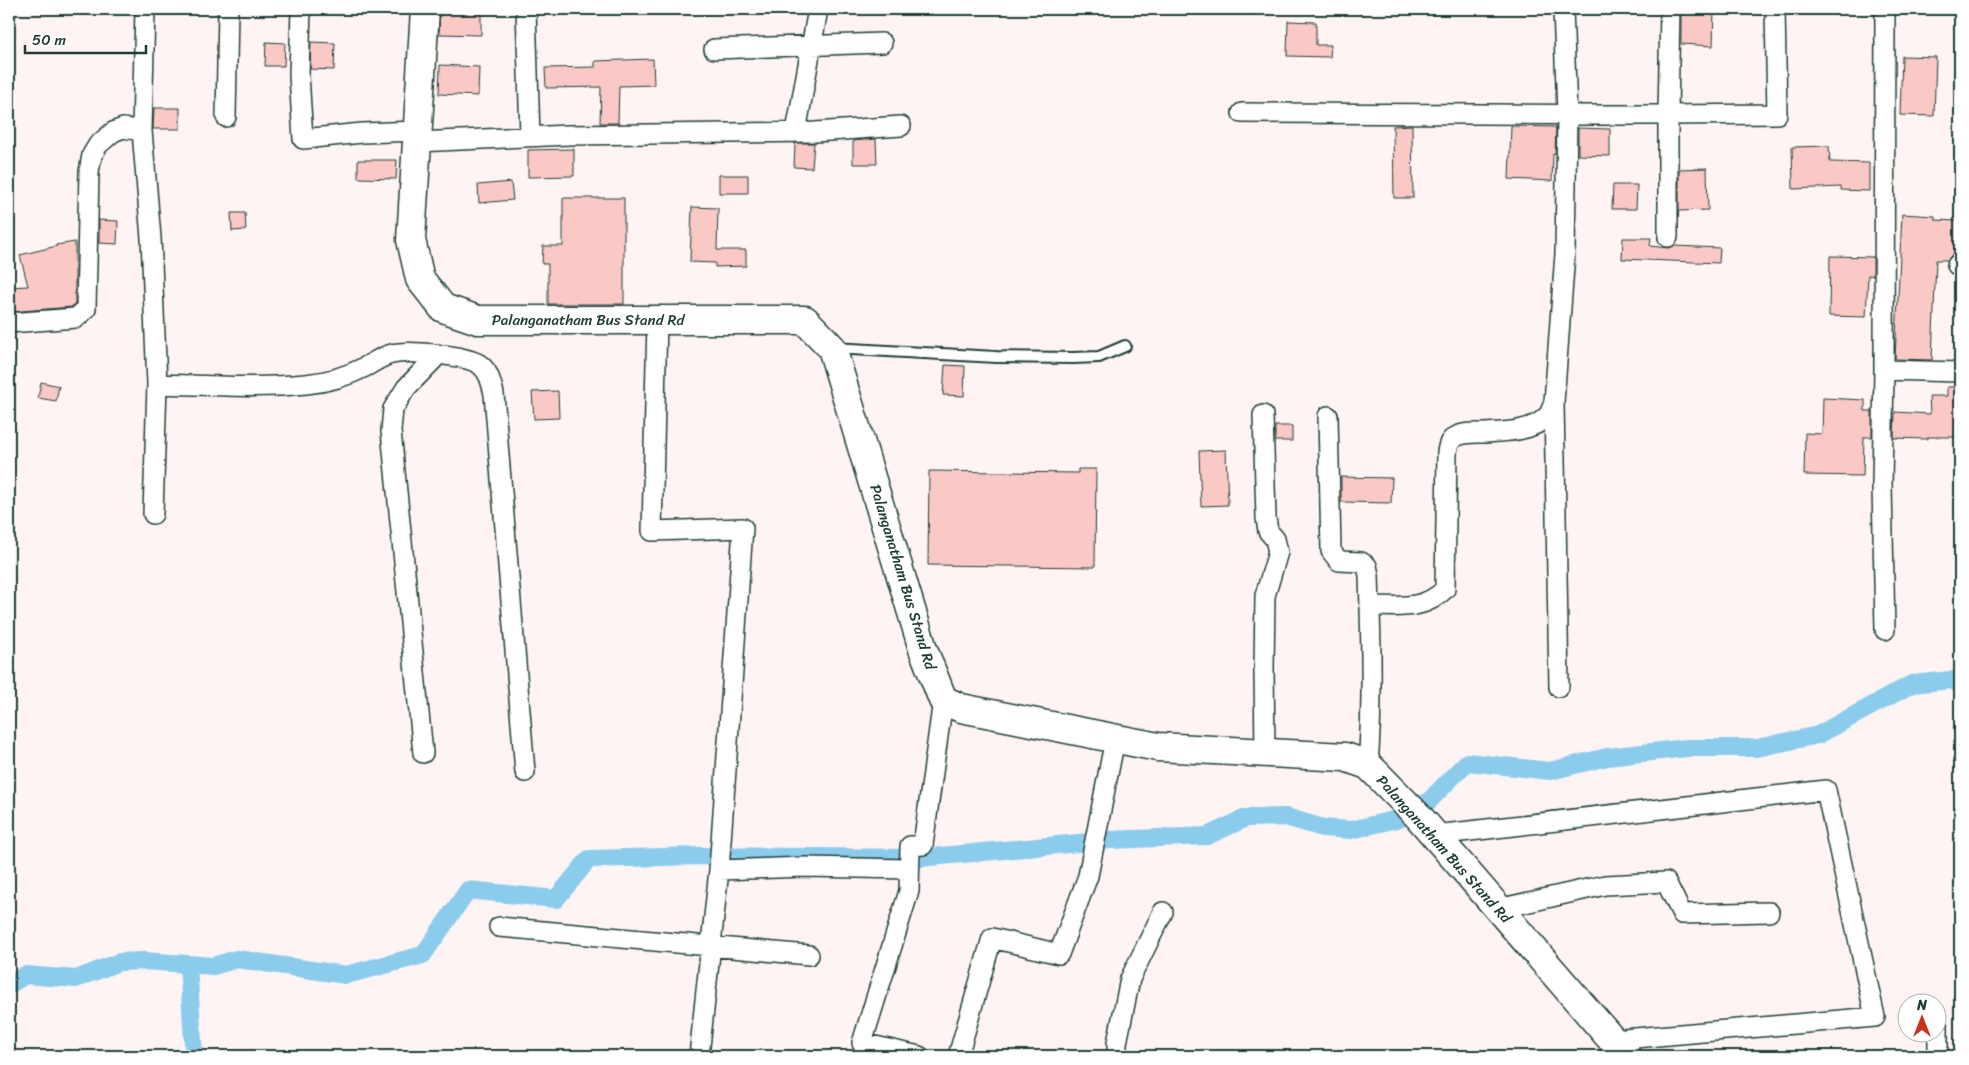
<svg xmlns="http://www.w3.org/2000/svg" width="1969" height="1065" font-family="Sriracha,sans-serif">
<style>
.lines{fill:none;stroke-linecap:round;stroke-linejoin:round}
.canal{stroke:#8bcced;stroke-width:18}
.building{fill:#fac9c6;stroke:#1f3d34}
.lane-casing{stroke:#1f3d34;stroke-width:14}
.street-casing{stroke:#1f3d34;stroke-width:22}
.secondary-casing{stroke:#1f3d34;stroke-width:31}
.lane{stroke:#fff;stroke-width:10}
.street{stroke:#fff;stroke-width:19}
.secondary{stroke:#fff;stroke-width:28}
.labels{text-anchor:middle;stroke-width:4;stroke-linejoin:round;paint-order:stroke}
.street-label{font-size:15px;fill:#1f3d34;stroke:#fff}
</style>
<rect width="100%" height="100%" fill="#fef4f4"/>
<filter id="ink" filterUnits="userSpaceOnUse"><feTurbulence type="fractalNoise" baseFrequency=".02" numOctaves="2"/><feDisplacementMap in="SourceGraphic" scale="10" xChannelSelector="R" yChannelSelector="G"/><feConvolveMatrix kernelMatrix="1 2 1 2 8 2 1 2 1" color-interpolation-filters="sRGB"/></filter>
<g filter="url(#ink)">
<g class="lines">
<path class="canal" d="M188,964l25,2 24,-7 109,16 77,-20 45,-65 88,9 33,-40 111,-3 220,2 190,-18 97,-4 39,-18 40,-1 37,11 28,2 50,-12 28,-17 38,-39 83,9 57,-14 80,-9h70l61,-13 94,-51 39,-4 9,4
M9,985l16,-10 51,4 43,-17 23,-1 46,3 6,92"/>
</g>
<path class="building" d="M440,9h41v26l-42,-1z
M1684,9h30l-1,37 -32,-2v-30h2z
M1288,21l28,1v23h15l-1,12 -43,-1z
M266,42l19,1 -1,23h-19z
M311,42l24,1 -1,27 -24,-1z
M1902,56l34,1 -2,59 -34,-1z
M653,59l1,26 -35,1 -1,37h-18l1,-36 -55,1 -1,-20 50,-1v-6z
M440,65l39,2 -1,29 -39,-2z
M154,108h26v21h-27z
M1412,125l1,73h-19l-1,-72z
M1511,126l45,1 -1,27h-2l-1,27 -43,-2z
M1578,128l32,1v27l-32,-1z
M876,139l1,25h-24v-23z
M795,143h19l-2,25 -18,-1z
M1829,146l1,16 39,1v28l-28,-1v-3l-48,2 -1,-42z
M574,149v27l-46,1v-27z
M358,160h39l-1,19 -38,-1z
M1707,168l1,42 -29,1v-42z
M719,175h29v18h-29z
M511,182l2,18 -34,3 -1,-18z
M1613,185h24l-1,24h-24z
M563,198h61v106h-76v-40h-6l1,-18h20z
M692,207l26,1 -1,42h29v16l-31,1v-4l-25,-1z
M231,213h14l1,17 -14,1z
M1902,214l33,2v4l25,1 -1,33 -7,1 -5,5h-11l-4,100 -37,-1z
M99,220l19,1 -1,23 -18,-1z
M1623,238h28l-1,8 18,2 6,-2 46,2 -1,15 -97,-4z
M75,242v62l-4,3 -62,5v-25l19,-1 -8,-31 37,-9 -1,-1z
M1830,256l43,1v19l-5,-1 -2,42 -37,-1z
M945,365l20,1 -1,30 -21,-1z
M41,382l18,4 -3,15 -18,-3z
M1947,387h13v50h-32v2l-34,-1 1,-26 35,2 -1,-18h18z
M558,391l1,27 -25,1 -2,-27z
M1823,398l42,2v11h7v26h-8l-1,39 -59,-1 1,-42 17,1z
M1275,426h17v15h-17z
M1226,450l2,55 -27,1 -2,-55z
M1078,469h18l-1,98 -167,-2 1,-94 149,2z
M1341,477l51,1 -1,25 -50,-1z"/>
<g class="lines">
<defs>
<path id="lane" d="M833,348l163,9 77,1 26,-1 26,-11"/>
<path id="street" d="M145,9l-3,122 9,107 6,146 -4,130
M301,9l-2,66 4,64 59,-6 55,-2
M526,9l4,127
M1885,9l-1,361 -2,116 3,144
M714,49l168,-6
M1242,113l426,2 109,-1 -2,-105
M226,117l2,-108
M796,132l22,-123
M417,142l152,-7 246,-3 86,-6
M1668,237v-122l2,-106
M1957,265h3
M657,320l-5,211 91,-3 -24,342
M9,323l67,-5 10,-9 3,-137 3,-17 6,-10 15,-13 10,-4 19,3
M1884,370l76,2
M157,384c50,1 100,5 149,0 21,-2 40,-7 59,-17 8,-4 17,-11 27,-13 16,-4 73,1 87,10 10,7 12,18 15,30l31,378
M1554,403l5,284
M1263,415l3,103 2,13 7,8 3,13 -13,44 -1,73 1,84
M1328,416l3,135 8,10 22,1 6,4 2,9c2,64 4,127 -1,190
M1370,606c29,0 54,5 75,-17l2,-137c1,-6 2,-11 7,-14 8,-6 20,-5 30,-5 19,-1 49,-1 63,-17 4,-3 5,-10 7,-14l11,-148 2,-141 -4,-104
M423,753l-32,-322 2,-22 13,-21 32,-33
M1435,835l391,-45 49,227 -263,23
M1498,909l107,-24 61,-3 16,32 87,-2
M499,927l310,28
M1938,1028v28
M699,1056l20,-186 87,-3 103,2
M919,1056l-57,-13 47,-152 1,-45 13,-1 20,-145
M958,1056l34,-118 67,16 29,-78 27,-137
M1117,1056v-13l13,-64 33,-67"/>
<path id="secondary" d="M425,9l-14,231 9,39 23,29 35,12h327l27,28 91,301 20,51 18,8 197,39 187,10 23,8 51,52 207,239"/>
</defs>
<use href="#lane" class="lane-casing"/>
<use href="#street" class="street-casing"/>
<use href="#secondary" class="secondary-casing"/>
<use href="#lane" class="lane"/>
<use href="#street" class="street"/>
<use href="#secondary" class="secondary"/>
</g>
</g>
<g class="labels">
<g class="street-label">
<text x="588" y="325">Palanganatham Bus Stand Rd</text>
<text transform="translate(903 577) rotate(73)" y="5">Palanganatham Bus Stand Rd</text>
<text transform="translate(1444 849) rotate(48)" y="5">Palanganatham Bus Stand Rd</text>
</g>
</g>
<rect width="1969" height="1065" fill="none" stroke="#fff" stroke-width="30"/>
<rect x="15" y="15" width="1939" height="1035" fill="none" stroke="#1f3d34" stroke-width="2" filter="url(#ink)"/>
<g transform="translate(1922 1018)"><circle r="24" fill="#ffffff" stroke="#a5b1ae"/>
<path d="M0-4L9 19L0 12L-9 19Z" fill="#c8321e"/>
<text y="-8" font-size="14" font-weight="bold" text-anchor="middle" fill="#1f3d34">N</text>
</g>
<path d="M25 45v8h121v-8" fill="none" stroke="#1f3d34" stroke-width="2.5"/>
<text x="32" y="45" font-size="15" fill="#1f3d34" stroke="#ffffff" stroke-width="4" paint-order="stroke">50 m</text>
</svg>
